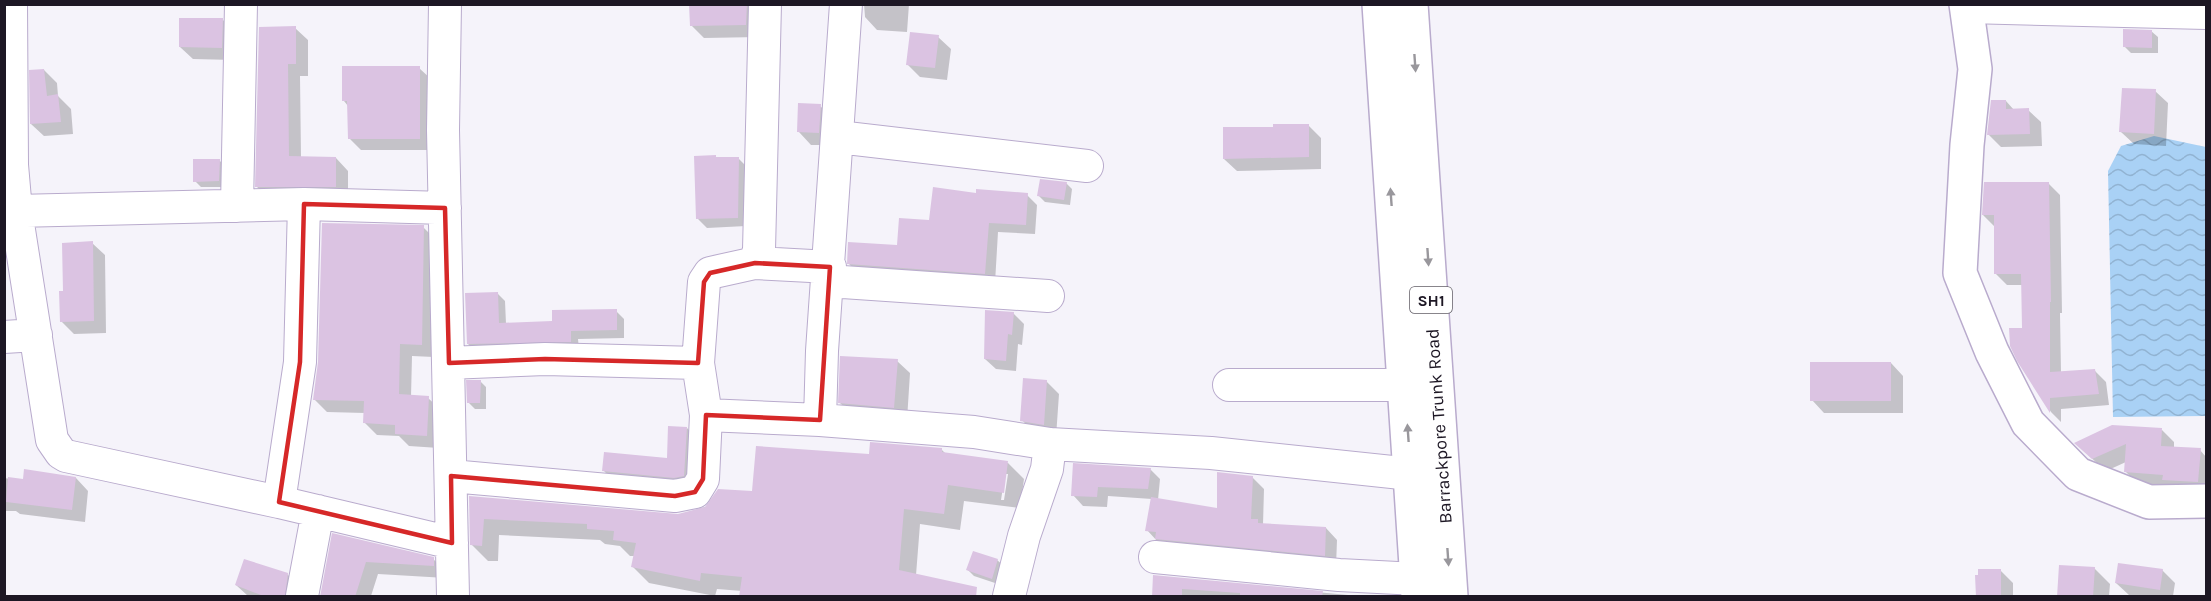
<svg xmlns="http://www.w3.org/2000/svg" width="2211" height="601" font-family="Karla,sans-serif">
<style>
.water{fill:url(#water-waves)}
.shadow{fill:#0003;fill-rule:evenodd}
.building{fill:#dbc3e2}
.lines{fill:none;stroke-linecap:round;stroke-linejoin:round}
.minor-casing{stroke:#b9abcd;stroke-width:34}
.tertiary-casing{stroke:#b9abcd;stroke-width:36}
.primary-casing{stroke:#b9abcd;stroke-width:36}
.minor{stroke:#fff;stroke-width:32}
.tertiary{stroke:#fff;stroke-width:33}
.primary{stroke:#fff;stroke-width:33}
.oneway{fill:#99979c}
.marked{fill:none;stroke:#d62828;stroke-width:4.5;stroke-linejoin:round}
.labels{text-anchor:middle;stroke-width:6;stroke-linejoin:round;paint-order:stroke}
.shield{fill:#fff;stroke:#615d66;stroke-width:1.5}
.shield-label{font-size:16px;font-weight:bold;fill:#1d1724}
.street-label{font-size:18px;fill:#1d1724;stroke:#fff}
</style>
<defs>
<pattern id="water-waves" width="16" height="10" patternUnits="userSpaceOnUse" patternTransform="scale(1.5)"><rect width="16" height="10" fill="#a9d1f5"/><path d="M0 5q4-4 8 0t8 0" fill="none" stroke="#91b3d2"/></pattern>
</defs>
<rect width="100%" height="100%" fill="#f5f3fa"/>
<path class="water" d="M2154,136l52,11v269l-93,1 -5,-246 13,-25z"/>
<path class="shadow" d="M691,4h73l-5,33 -55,1 -13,-13z
M864,4h45l-2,28 -30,-2 -12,-13z
M222,19l13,13 -1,28 -41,-1 -13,-12z
M295,28l13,12v36h-8l1,82h35l12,13v28h-78l-13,-12z
M2151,31l7,6v16h-27l-6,-6z
M938,37l13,12 -4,31 -27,-3 -13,-13z
M419,68l12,11v71h-70l-11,-11 -2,-33 -4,-5z
M44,70l13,13 1,13 13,13 2,25 -29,2 -13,-12z
M2155,91l13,12 -2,43 -32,-2 -13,-12z
M2006,101l8,9h14l13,12 1,24 -41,1 -13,-13z
M820,106l13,12 -2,27h-20l-12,-13z
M1308,125l13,13v31l-84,2 -13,-12 50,-31z
M715,156l2,2 22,1 9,9 -2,58 -39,2 -9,-9z
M219,160l6,6v21h-24l-6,-6z
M1066,183l6,6 -2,16 -25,-3 -6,-6z
M2049,184l11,11 2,118h-2l1,60 34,-2 11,11 3,23 -48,4v13l-10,-10 -40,-67 13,-16 -1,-44h-16l-12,-12v-46l-12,-12z
M977,194l50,1 10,10 -2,29 -37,-2 -3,51 -136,-9 -10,-10 50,-17 31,-25z
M423,227l13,13 -2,117 -22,-1 -1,41 17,1 13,12 -2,38 -30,-2 -10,-10 -22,-1 -13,-13 1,-9 -38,-1 -13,-13 6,-36z
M92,243l13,12 1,78 -32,1 -13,-13 4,-28z
M497,293l8,8 1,23 48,-2 62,-11 8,8v19l-46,1 1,10 -103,3 -8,-8z
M1013,313l11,11 -2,21 -4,-1 -2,27 -20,-2 -11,-10z
M897,361l13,12 -3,47 -54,-5 -13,-12z
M1891,363l12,13v37h-79l-12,-13z
M480,381l6,6v22h-11l-7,-7z
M1046,381l13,13 -3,43 -22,-4 -12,-13z
M687,428l12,13 -3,47 -79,-4 -13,-13 64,-12z
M2162,430l12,12v6l26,2 6,7v37l-35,-7 -33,-3 -13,-13 1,-9 -20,9 -18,-16z
M941,449l5,5 62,9 16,16 -4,29 -56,-7 -4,29 -40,-6 -4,51 -174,16 -25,-2 -2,7 -66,-13 -16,-16 2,-11h-5l-10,-10 -15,-2 -5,-4 -101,-5 -1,26h-10l-17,-17 -1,-47 209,18 191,-59zM1005,474h3l-4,26h-3z
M1150,469l10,10 -2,21 60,10 34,-33 12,12 -1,36 63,3 11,12 -1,27 -178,-25 -11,-12 5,-31 -44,-3 -1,11 -24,-1 -10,-11z
M4,478l20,3 52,-3 12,13 -3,31 -65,-8 -4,-3h-12z
M333,535l100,24 13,12v7l-68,-4 -7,22h-49z
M997,560l7,6 -6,18 -24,-8 -6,-6z
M2094,568l16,16 -1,12h-50z
M2000,570l13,13v13h-36l3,-19z
M2162,570l13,13 -2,13 -44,-1 -13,-12z
M287,574l13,13 -1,9h-51l-12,-11z
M1154,577l205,19h1h-207z"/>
<path class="building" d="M689,4h58l-1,21 -56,1z
M179,18h44l-1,30 -43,-1z
M296,26v38h-8l1,92 47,1v30h-81l4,-160z
M2123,29l29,1v18l-29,-1z
M910,32l29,3 -4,33 -29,-3z
M342,66h78v73h-72l-1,-38h-5z
M44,69l3,27 11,-2 3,28 -31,2 -1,-54z
M2122,88l34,1 -2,45 -35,-2z
M1991,100h15v9l23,-1 1,26 -43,1z
M798,103l23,1 -2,29 -22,-1z
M1273,124h36v33l-86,2v-32h50z
M716,155v2h23l-1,61 -42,1 -2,-63z
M193,159h27l-1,22 -26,1z
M1040,179l27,3 -3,18 -27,-4z
M1984,182h65l2,120h-1v70l45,-3 4,25 -49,4v15l-33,-52 -7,-15 -1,-18h13l-1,-54h-27v-59h-12z
M933,187l43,6v-4l52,4 -2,32 -37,-2 -4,51 -138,-10 1,-22 49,3 2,-27 30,2z
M322,223l102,2 -2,120 -22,-1 -1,50 30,2 -2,40 -32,-2v-9l-32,-2 1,-22 -51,-1 5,-38z
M93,241l1,80 -34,1 -1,-31h4l-1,-48z
M498,292l1,31 53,-2v-11l65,-1v21l-46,1v11l-104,2 -2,-51z
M985,310l29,2 -2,23 -4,-1 -2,27 -22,-2z
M840,356l58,3 -4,49 -56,-5z
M1810,362h81v39h-81z
M1023,378l24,2 -3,45 -24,-4z
M466,380h15l-1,23h-13z
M2112,425l50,3 -1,18 40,2 -3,34 -36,-2 1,-5 -39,-3 2,-28 -34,15 -18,-16z
M668,426l19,1 -3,49 -10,2 -72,-7 2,-19 63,6z
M870,442l72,6v4l66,9 -4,32 -56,-8 -4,29 -40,-5 -5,61 78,17 -1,10h-237l3,-20 -41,-4 -1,8 -69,-14 5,-24 -23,-3 1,-9 -27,-2v-5l-103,-5 -2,27 -12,-1 -1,-49 209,18 27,-7 13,-18 34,2 4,-45 113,8z
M1073,463l78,5 -3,21 -50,-2 -1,10 -26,-1z
M24,469l52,8 -4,33 -66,-8 2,-25 15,2z
M1217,472l36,4 -2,43h7v4l68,4 -1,29 -170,-17 1,-7 -11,-1 6,-34 66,11z
M332,533l102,24v9l-68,-4 -11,35h-35z
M973,551l25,8 -6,20 -26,-9z
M244,559l44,14 -3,24h-19l-31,-12z
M2118,563l45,6 -3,21 -45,-7z
M2059,565l36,2 -2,30h-36z
M1978,569h23v28h-25l-1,-22h3z
M1153,575l170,16 -1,6h-82v-4l-58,-4v8h-30z"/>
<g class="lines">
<defs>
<path id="minor" d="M445,4l-2,126 10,466
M846,4l-24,347 -2,69 154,12 76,12 161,9 200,21
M1967,7l239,6
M838,137l249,29
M12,165l4,46 36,229 9,13 5,3 213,46 21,-140 4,-158
M4,166l8,-1 -1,-161
M237,206l4,-202
M16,211l288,-7 141,4
M755,263l75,4
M828,281l220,15
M4,337l32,-2
M448,363l97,-4 153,4
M1229,385h175
M706,415l114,5
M451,476l224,20 20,-4 8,-13 3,-64 -8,-52 6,-81 6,-9 45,-10 4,-13 6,-246
M279,502l173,41
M1155,557l184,18 78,4
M302,596l16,-85
M1009,596l15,-60 23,-67 3,-25"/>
<path id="tertiary" d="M1966,4l9,65 -8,76 -7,128 32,79 36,71 50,51 71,28 57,-1"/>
<path id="primary" d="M1379,4l39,592
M1411,4l40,592"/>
</defs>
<use href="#minor" class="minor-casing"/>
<use href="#tertiary" class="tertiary-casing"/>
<use href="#primary" class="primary-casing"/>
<use href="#minor" class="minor"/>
<use href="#tertiary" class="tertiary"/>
<use href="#primary" class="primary"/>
</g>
<defs><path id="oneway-solid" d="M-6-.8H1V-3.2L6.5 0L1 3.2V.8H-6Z" transform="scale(1.5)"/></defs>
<g class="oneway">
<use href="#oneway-solid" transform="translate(1415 63) rotate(86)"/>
<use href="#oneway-solid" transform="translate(1391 197) rotate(-94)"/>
<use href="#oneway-solid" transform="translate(1428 257) rotate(86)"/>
<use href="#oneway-solid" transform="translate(1408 433) rotate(-94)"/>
<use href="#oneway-solid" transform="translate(1448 557) rotate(86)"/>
</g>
<path class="marked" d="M304,204l141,4 4,155 96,-4 153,4 6,-81 6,-9 45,-10 75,4 -10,153 -114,-5 -3,64 -8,13 -20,4 -224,-20 1,67 -173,-41 21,-140z"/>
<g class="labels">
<rect class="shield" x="1410" y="287" width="42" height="26" rx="4.5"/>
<g class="shield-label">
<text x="1431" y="306">SH1</text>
</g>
<g class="street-label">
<text transform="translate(1439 426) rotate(-94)" y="6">Barrackpore Trunk Road</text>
</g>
</g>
<rect width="2211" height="601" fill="none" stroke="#1d1724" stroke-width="12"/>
</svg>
